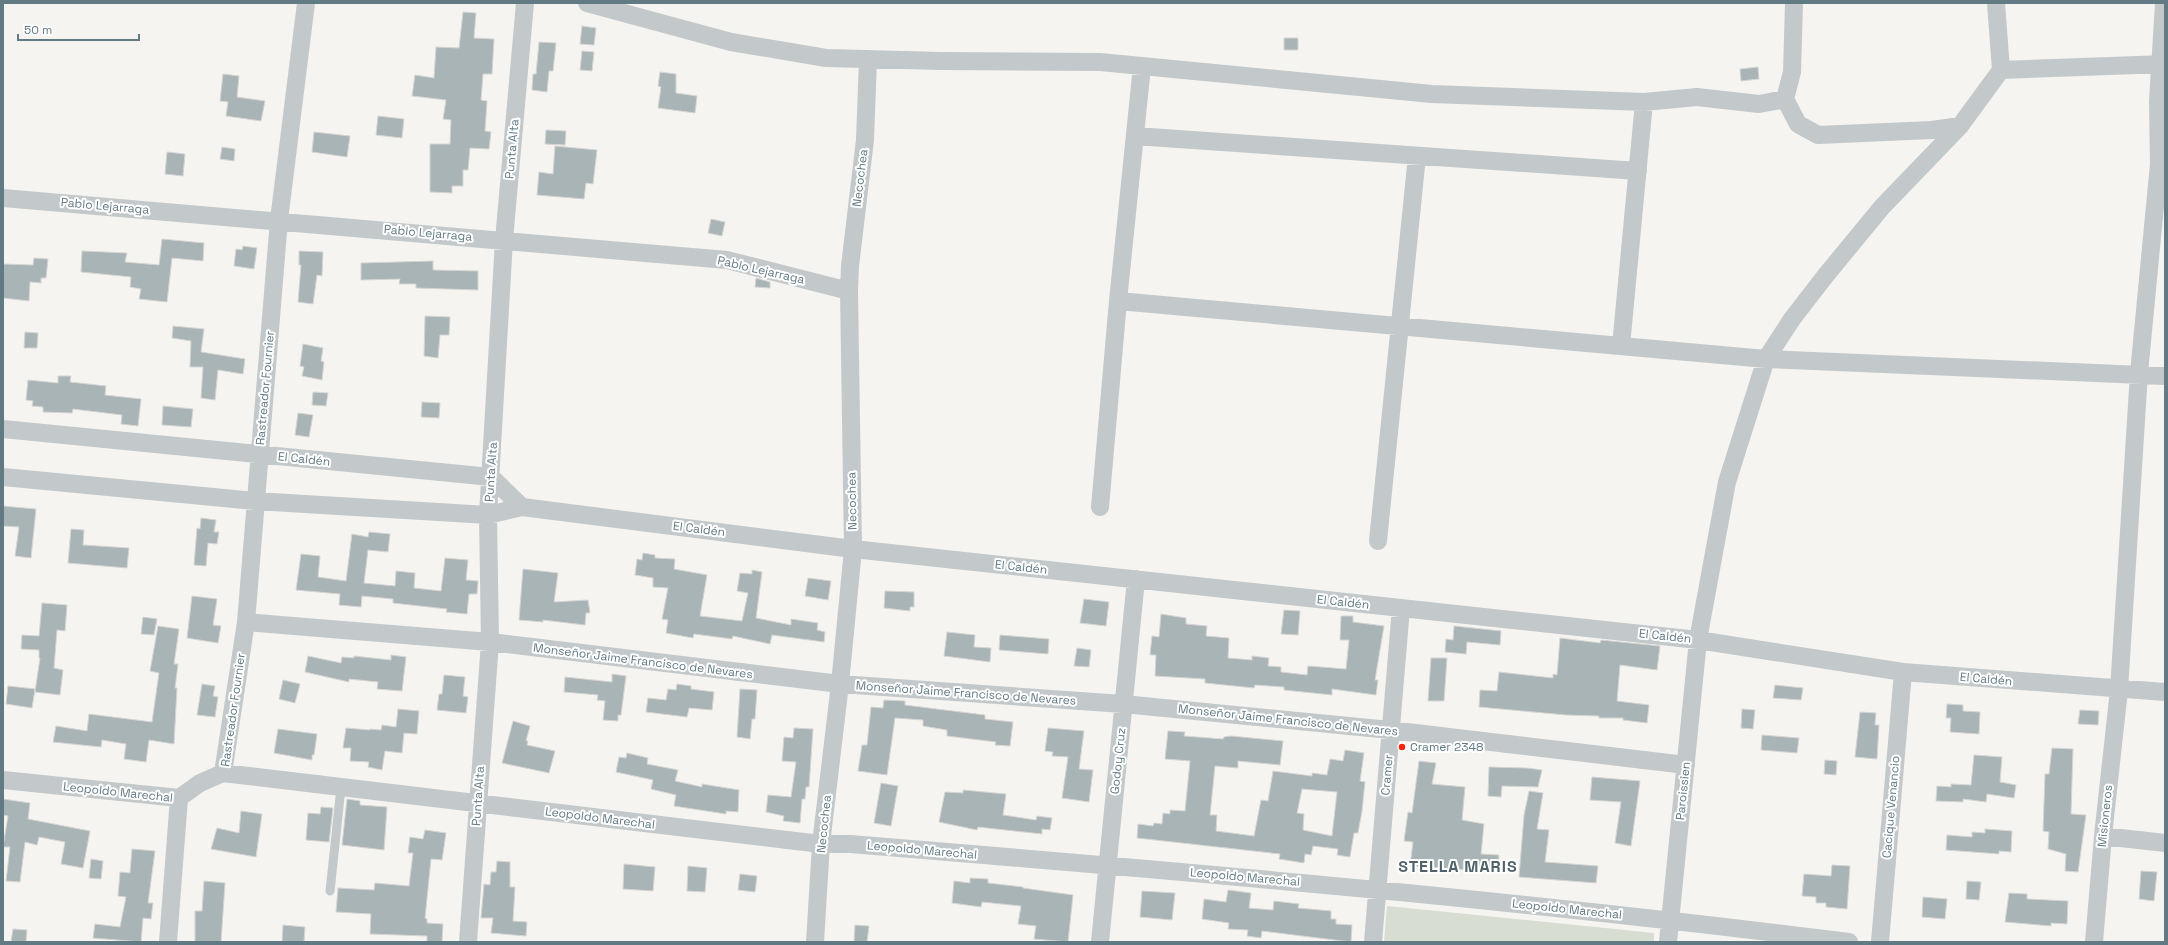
<svg xmlns="http://www.w3.org/2000/svg" width="2168" height="945" font-family="'Space Grotesk',sans-serif">
<style>
.green{fill:#d7ddd1}
.building{fill:#a8b4b6;stroke:#d6d5d3;fill-rule:evenodd}
.lines{fill:none;stroke-linecap:round;stroke-linejoin:round}
.service{stroke:#c3c8ca;stroke-width:9}
.minor{stroke:#c3c8ca;stroke-width:18}
.poi-dot{fill:#f42511;stroke:#fff;stroke-width:1.5}
.labels{text-anchor:middle;stroke-width:4;stroke-linejoin:round;paint-order:stroke}
.street-label{font-size:12px;fill:#617a84;stroke:#fff}
.poi-label{font-size:12px;fill:#617a84;stroke:#fff;text-anchor:start}
.district-label{font-size:16px;font-weight:bold;letter-spacing:1px;fill:#4f6169;stroke:#fff}
</style>
<rect width="100%" height="100%" fill="#f5f4f0"/>
<path class="green" d="M1387,906l267,27v9h-270z"/>
<path class="building" d="M463,12l13,1 -2,25 20,1 -2,35h-9l-2,26 6,1 -2,30 6,1 -2,17 -19,-1 -2,22h-5v16h-11v7l-22,-1v-48h20l1,-24 -8,-1 3,-19 -34,-4 3,-21 19,3 2,-31 23,1z
M582,26l14,2 -2,17 -14,-1z
M1284,38h14v12h-14z
M539,42l17,1 -3,28h-4l-2,21 -15,-2 1,-16h3z
M582,51l12,1 -2,19 -12,-1z
M1758,67l1,12 -18,2 -1,-12z
M660,72l16,2v19l21,3 -2,17 -37,-5 3,-21 -3,-1z
M223,74l16,2 -2,21 28,4 -4,20 -35,-5 2,-14 -8,-1z
M378,116l26,3 -2,19 -26,-3z
M546,130l20,1 -1,14 -20,-1z
M314,132l36,4 -3,21 -35,-5z
M555,146l42,4 -4,34 -7,-1 -2,16 -47,-4 2,-23 14,2z
M222,147l13,2 -1,12 -14,-2z
M167,152l18,2 -2,22 -18,-2z
M711,219l14,3 -3,14 -14,-3z
M162,239l42,4 -1,18 -31,-3 -5,44 -28,-3 2,-10 -11,-2 1,-10 -50,-5 1,-21 45,2 -2,9 34,3z
M243,246l14,2 -3,21 -20,-3 2,-17 6,1z
M299,251l24,1 -1,24 -5,-1 -4,29 -15,-2 3,-37h-2z
M34,258l14,1 -2,19h-5v5l-11,-1 -1,19 -26,-3v-34l30,1z
M433,261v9l45,1v19l-62,-2v-4h-17l1,-5 -39,1v-17z
M756,278l14,4v6l-15,-1z
M425,316l25,1 -1,18h-9l-2,23 -14,-2z
M173,326l31,3 -3,23 44,7 -2,15 -25,-4 -3,30 -14,-2 2,-31h-13l1,-26 -19,-3z
M25,332l13,1 -1,15h-13z
M303,344l20,4 -2,13 3,1 -2,18 -20,-4 2,-9 -4,-1z
M58,376h13l-1,6 36,4 -1,9 36,4 -3,27 -17,-2 1,-9 -49,-6 -1,4 -29,-1v-5l-11,-1 1,-5 -7,-1 2,-20 30,3z
M313,392l15,1 -2,13 -14,-1z
M422,402l18,1 -1,15 -18,-1z
M163,406l30,3 -2,18 -29,-2z
M298,413l15,2 -4,22 -14,-2z
M3,506l33,3 -5,49 -16,-2 4,-29 -16,-1z
M201,518l15,2 -2,12h5l-2,12 -9,-1 -2,23 -12,-1 3,-37 3,1z
M71,529l13,1 -1,15 46,3 -2,20 -59,-5z
M369,532l21,2 -2,18 -20,-2 -4,33 31,3 1,-15 19,2 -1,15 27,3 4,-33 23,2 -2,20 12,1 -1,13h-8l-2,20 -21,-2 1,-3 -54,-6v-4l-31,-3 -1,11 -22,-2 1,-11 -44,-4 5,-36 19,2 -2,21 28,4 6,-47 16,3z
M643,553l12,2v3l20,1 -1,10 33,6 -7,41 42,5 6,-28 -11,-2 3,-18 12,1v-4l10,2 -6,46 35,7v-6l27,4 -1,7 8,2 -1,10 -52,-7 -2,9 -37,-8 -1,3 -38,-5 -1,4 -27,-5 2,-13 -6,-1 6,-31 -15,-1v-9l-18,-3 2,-16 5,1z
M523,569l35,4 -4,29 34,-2 2,13h-4l-1,12 -42,-5v2l-24,-2z
M808,578l23,3 -3,19 -23,-4z
M885,591l29,1v15h-4v4l-26,-3z
M192,596l25,3 -4,26 8,1 -3,17 -31,-5z
M1084,599l25,3 -3,24 -26,-3z
M42,603l25,2 -2,26 -8,-1 -3,38 9,2 -3,25 -25,-3 5,-34h-1v-8l-18,-1 1,-14 17,1z
M1284,610l16,1 -2,24 -17,-1z
M1161,614l25,4v6l21,2 -1,10 23,2 -1,20 24,2v-4l17,2 -1,8 13,1v5l26,3 1,-9 38,3 3,-29h-9l1,-24h12v6l31,4 -9,54h3l-2,15 -44,-6v6l-48,-5v-3l-29,-2 -1,3 -49,-5v-4l-50,-3 1,-21h-6l2,-19 7,1z
M143,617l14,2 -3,16 -13,-1z
M158,626l21,3 -5,35h4l-3,24h2l-3,56 -25,-4 -3,22 -22,-3 2,-15 -24,-4 -1,7 -48,-5 3,-16 31,5 2,-17 63,8 7,-49 -9,-2z
M1454,626l47,5 -1,14 -33,-3 -1,12 -21,-2 1,-13 7,1z
M947,632l28,3 -1,12 17,1 -1,14 -46,-6z
M1000,635l49,4 -1,15 -49,-4z
M1560,638l40,5 1,-3 59,6 -3,24 -37,-5 -3,36 32,4 -2,18 -24,-3v-2h-24v-2l-33,-1 -87,-8 1,-17 17,1 2,-19 54,6v-4l4,1z
M1077,648l14,2 -2,17 -15,-1z
M391,655l15,2 -4,34 -25,-2 1,-7 -29,-3v3l-44,-10 3,-16 33,7 1,-6 12,1v-2l37,4z
M1431,658h16l-3,43h-16z
M612,674l14,2 -5,39h-3v6l-15,-1 2,-19 -8,-1 1,-5 -34,-3 1,-15 47,5z
M444,675l21,2 -2,19 5,1 -2,16 -29,-3 2,-16h3z
M283,680l17,4 -5,19 -16,-4z
M202,684l13,2 -2,10 5,1 -3,20 -18,-2z
M677,684l14,2v3l23,3 -2,18 -23,-2 -2,9 -41,-5 2,-14 18,2 2,-11 8,1z
M1775,685l28,3 -2,12 -28,-2z
M8,686l27,3 -3,19 -26,-4z
M740,689l17,1 -2,29h-3l-2,20 -13,-2z
M884,700l21,1v4l80,10v4l28,3 -3,24 -15,-1 1,-3 -49,-6v-6l-24,-4v-6l-28,-2 -8,57 -29,-4 4,-26h5l4,-38 12,1z
M1947,704l16,1v6l17,1 -1,22 -29,-2 1,-14h-5z
M398,709l21,2 -2,23 -13,-1 -2,20 -17,-2 -3,19 -14,-3 1,-5 -19,-1 1,-13h-8l3,-20 24,2v-1l11,1 1,-5 14,2z
M1742,709l13,1 -2,19 -12,-1z
M2080,710l19,1 -1,14 -20,-1z
M1860,712l16,1 -1,12h4l-2,34 -22,-2z
M513,721l17,5 -4,15h2l-1,4 28,6 -6,22 -47,-10z
M794,728l19,1 -4,58h-3l-1,12h-3l-2,24 -17,-2 1,-5 -18,-4 2,-17 23,2 5,-35 -14,-1 2,-24 9,1z
M1048,728l36,3 -5,38 14,1 -4,32 -27,-4 6,-41 -16,-1 1,-4 -8,-1z
M278,729l39,5 -3,21h-2v5l-38,-7z
M1168,731l17,1 -1,4 39,3 1,-2 7,-1 52,5 -3,24 -42,-4v7l-23,-2 -5,49h7l-1,16 38,5 7,-36 7,1 5,-30 39,5v-3l15,2 3,-16 13,2 2,-11 19,3 -4,28 5,1 -3,29 -4,22h-4l-4,24 -13,-2 1,-6 -25,-3 -2,9 -6,-1 -1,9 -25,-4 1,-5 -143,-16 1,-14 15,2 1,-3 8,1 1,-11 7,1v-4l15,1 5,-50 -25,-2zM1302,789l35,3 -5,44 -29,-6 1,-16 -7,-1z
M1762,735l37,3 -2,15 -36,-3z
M2052,748l21,1 -2,65 15,1 -8,57 -13,-1 1,-17 -18,-5 1,-17 -6,-1 2,-57h4z
M627,753l21,5 -1,6 31,6 -3,11 27,6v-3l37,6 -1,22 -12,-1v3l-52,-8 2,-11 -25,-6 2,-9 -37,-8 3,-15 7,1z
M1974,755l28,2 -2,25 16,3 -2,13 -27,-4 -1,8 -23,-3v3l-27,-1 1,-15 14,1v-3l20,1z
M1825,760l12,1 -1,14 -12,-1z
M1419,761l17,2 -4,21 33,3 -3,33 22,4 -3,30 18,1 -1,17 -88,-6 3,-24 -9,-1 4,-29 4,1z
M1489,767l38,1 15,2 -4,17 -36,-1 -1,11 -13,-1z
M1592,777l48,4 -9,65 -16,-3 6,-41 -31,-2z
M881,783l17,3 -7,40 -17,-3z
M963,790l43,4 -3,21 33,5 1,-4 15,2 -2,12 -8,-1v5l-64,-7 -1,3 -38,-8 6,-30 18,1z
M1529,791l14,2 -6,36 12,1 -4,32 53,4 -2,17 -77,-6 5,-62z
M3,799l27,4 -2,16 62,12 -7,37 -22,-4 4,-22 -26,-5 -2,8 -12,-3 -5,40 -14,-1 4,-34h-7l5,-31 -5,-1z
M347,799l13,2v4l27,2 -3,43 -42,-5z
M321,807l12,1 -4,34 -23,-2 2,-27 12,1z
M241,811l21,3 -6,43 -45,-8 6,-21 22,5z
M1985,829l27,2 -1,21 -12,-1v3l-53,-4 1,-15 25,2v-5l13,1z
M425,830l21,3 -4,27 -11,-1 -6,59 2,1v4l16,1 -1,18h-15v-6l-57,-2 1,-20 -35,-2 2,-24 36,2 1,-7 34,3 4,-33h-5l2,-16 13,2z
M132,849l23,2 -7,52h5l-2,16 -8,-1 -2,24 -48,-4 2,-14 25,3 6,-30 -8,-1 2,-24 10,1z
M91,859l12,2 -2,18 -12,-1z
M497,861l13,1v25h5l-2,34 14,1 -1,14 -35,-3 2,-15h-12l3,-34 6,1 1,-13h5z
M624,864l31,3 -2,24 -30,-2z
M1832,865l18,1 -3,43 -21,-2v-4h-10v-6l-14,-1 2,-22 27,2z
M688,866l19,2 -2,24 -18,-1z
M2141,871l16,1 -3,29 -15,-2z
M740,874l17,2 -2,16 -17,-2z
M970,878l18,1v4l35,4v1l50,7 -5,47 -34,-3 2,-13 -18,-2 3,-18 -39,-4 -1,5 -29,-4 2,-22 16,2z
M204,881l21,2 -4,59h-26v-31h7z
M1967,881l14,1 -2,18 -13,-1z
M1228,890l23,3 -2,15 24,2 1,-9 25,3 -1,4 33,3v8h5v5l16,1 -1,17 -89,-11 -1,7 -14,-2 1,-6 -20,-1 1,-6 -27,-4 2,-20 22,3z
M1142,891l33,2 -3,27 -32,-3z
M2009,893l18,1v5l41,2 -1,23 -16,-1v3l-46,-4z
M1923,897l24,2 -2,20 -23,-2z
M283,925l22,2 -1,15h-22z
M855,925l14,1 -2,16h-13z
M13,929l14,1 -1,12h-15z"/>
<g class="lines">
<path class="service" d="M330,891l11,-103"/>
<path class="minor" d="M587,3l144,39 95,16 115,3 159,1 332,32 212,8 53,-5 62,7 26,-5 13,25 20,11 114,-5 28,-4
M2001,70l164,-6
M1785,99l7,-27 2,-69
M1135,136l503,35
M3,198l724,62 122,31
M1118,301l648,58 399,17
M1621,346l23,-244
M3,429l488,48 31,30
M3,477l252,24 233,14 34,-8 331,42 845,91 205,32 262,20
M1100,507l18,-206 24,-235
M1378,541l39,-385
M246,622l244,20 350,42 283,20 267,26 296,35
M223,773l23,-151 33,-402 27,-217
M3,780l176,18 21,-15 23,-10 598,71h29c333,27 667,56 999,98
M2103,836l62,7
M168,942l11,-144
M468,942l22,-300 -2,-127 16,-275 21,-237
M815,942l6,-98 19,-160 13,-135 -4,-258 1,-25 15,-126 3,-81
M1100,942l36,-363
M1373,942l28,-334
M1668,942l30,-302 29,-158 39,-123 26,-40 34,-44 56,-68 78,-81 41,-56 -5,-67
M1880,942l23,-270
M2094,942l9,-106 16,-146 20,-317 20,-209 -1,-63 6,-98"/>
</g>
<circle class="poi-dot" cx="1402" cy="747" r="4"/>
<g class="labels">
<g class="street-label">
<text transform="translate(512 149) rotate(-85)" y="4">Punta Alta</text>
<text transform="translate(860 178) rotate(-83)" y="4">Necochea</text>
<text transform="translate(105 206) rotate(5)" y="4">Pablo Lejarraga</text>
<text transform="translate(428 233) rotate(5)" y="4">Pablo Lejarraga</text>
<text transform="translate(761 270) rotate(13)" y="4">Pablo Lejarraga</text>
<text transform="translate(265 388) rotate(-85)" y="4">Rastreador Fournier</text>
<text transform="translate(304 459) rotate(6)" y="4">El Caldén</text>
<text transform="translate(491 472) rotate(-86)" y="4">Punta Alta</text>
<text transform="translate(852 501) rotate(-91)" y="4">Necochea</text>
<text transform="translate(699 529) rotate(7)" y="4">El Caldén</text>
<text transform="translate(1021 567) rotate(6)" y="4">El Caldén</text>
<text transform="translate(1343 602) rotate(6)" y="4">El Caldén</text>
<text transform="translate(1665 636) rotate(6)" y="4">El Caldén</text>
<text transform="translate(643 661) rotate(7)" y="4">Monseñor Jaime Francisco de Nevares</text>
<text transform="translate(1986 679) rotate(5)" y="4">El Caldén</text>
<text transform="translate(966 693) rotate(4)" y="4">Monseñor Jaime Francisco de Nevares</text>
<text transform="translate(233 710) rotate(-82)" y="4">Rastreador Fournier</text>
<text transform="translate(1288 720) rotate(6)" y="4">Monseñor Jaime Francisco de Nevares</text>
<text transform="translate(1118 761) rotate(-84)" y="4">Godoy Cruz</text>
<text transform="translate(1387 775) rotate(-85)" y="4">Cramer</text>
<text transform="translate(1683 791) rotate(-84)" y="4">Paroissien</text>
<text transform="translate(118 792) rotate(6)" y="4">Leopoldo Marechal</text>
<text transform="translate(478 796) rotate(-86)" y="4">Punta Alta</text>
<text transform="translate(1891 807) rotate(-85)" y="4">Cacique Venancio</text>
<text transform="translate(2105 816) rotate(-84)" y="4">Misioneros</text>
<text transform="translate(600 818) rotate(7)" y="4">Leopoldo Marechal</text>
<text transform="translate(824 824) rotate(-84)" y="4">Necochea</text>
<text transform="translate(922 850) rotate(5)" y="4">Leopoldo Marechal</text>
<text transform="translate(1245 877) rotate(5)" y="4">Leopoldo Marechal</text>
<text transform="translate(1567 909) rotate(6)" y="4">Leopoldo Marechal</text>
</g>
<g class="poi-label">
<text x="1410" y="751">Cramer 2348</text>
</g>
<g class="district-label">
<text x="1458" y="872">STELLA MARIS</text>
</g>
</g>
<rect width="2168" height="945" fill="none" stroke="#617a84" stroke-width="8"/>
<path d="M18 34v6h121v-6" fill="none" stroke="#617a84" stroke-width="2"/>
<text x="24" y="34" font-size="12" fill="#617a84" stroke="#ffffff" stroke-width="3" paint-order="stroke">50 m</text>
</svg>
